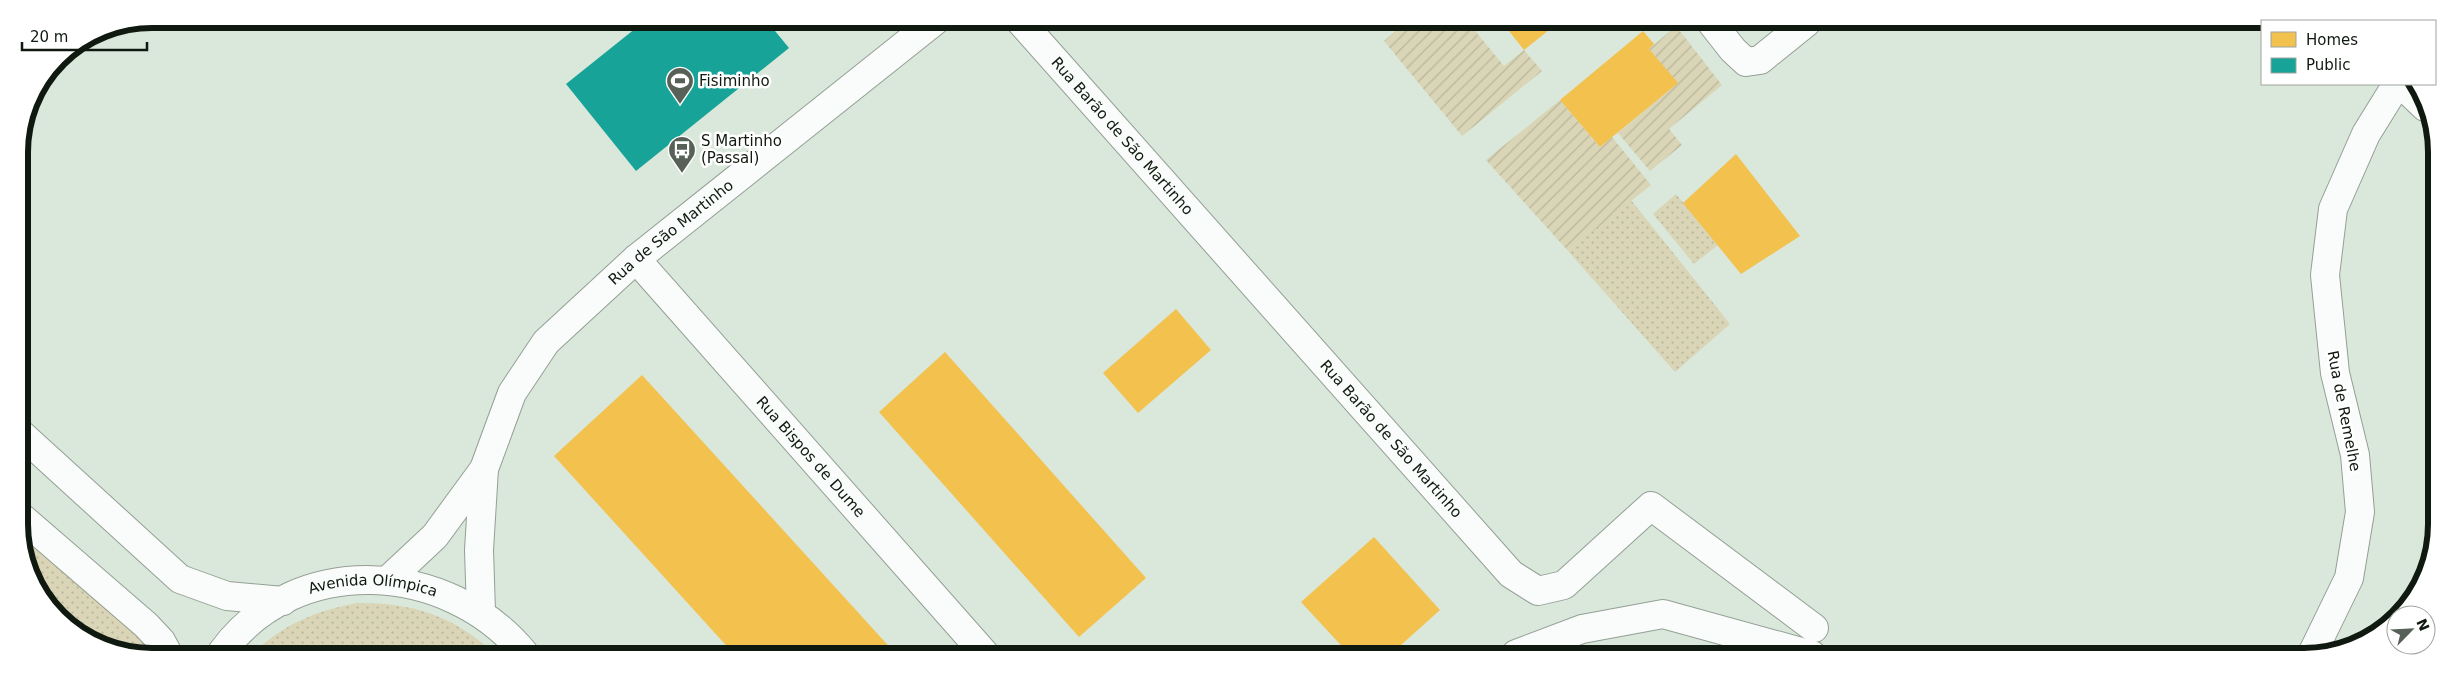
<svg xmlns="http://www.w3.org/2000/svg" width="2456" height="675" font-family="'DejaVu Sans',sans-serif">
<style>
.grass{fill:url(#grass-dots)}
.garden{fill:url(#garden-furrows)}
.homes{fill:#f2c14e}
.public{fill:#17a398}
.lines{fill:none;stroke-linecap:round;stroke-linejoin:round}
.minor-casing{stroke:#949f95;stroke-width:30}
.tertiary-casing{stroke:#949f95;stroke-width:30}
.primary-casing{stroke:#949f95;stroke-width:30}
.minor{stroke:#f9fcfa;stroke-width:28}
.tertiary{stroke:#f9fcfa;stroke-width:28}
.primary{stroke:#f9fcfa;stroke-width:28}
.labels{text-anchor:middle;stroke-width:5;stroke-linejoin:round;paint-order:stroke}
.poi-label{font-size:15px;fill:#101910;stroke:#fff;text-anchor:start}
.street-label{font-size:15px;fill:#101910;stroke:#fff}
.rim{fill:none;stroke:#101910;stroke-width:6}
</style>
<defs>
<pattern id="grass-dots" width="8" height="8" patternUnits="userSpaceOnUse" patternTransform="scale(1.25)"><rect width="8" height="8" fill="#d9d5b6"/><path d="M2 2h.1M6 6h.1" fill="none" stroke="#b9b69b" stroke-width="1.8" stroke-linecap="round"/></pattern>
<pattern id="garden-furrows" width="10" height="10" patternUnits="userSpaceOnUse" patternTransform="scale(1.25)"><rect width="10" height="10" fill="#d9d5b6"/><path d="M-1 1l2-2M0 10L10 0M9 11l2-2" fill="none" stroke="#b9b69b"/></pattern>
</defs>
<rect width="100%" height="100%" fill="#dae8db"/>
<path class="grass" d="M1676,194l42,51 -24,19 -41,-50z
M1631,200l99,124 -55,48 -107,-121z
M21,517l146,135h-50l-65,-41 -31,-62z
M357,603c57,0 95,12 137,50l-240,-1c32,-29 62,-41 103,-49z"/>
<path class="garden" d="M1407,21h60l37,45 20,-16 18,21 -80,65 -78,-95z
M1676,26l46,59 -53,44 13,16 -32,26 -32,-38 59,-50 -28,-34z
M1560,100l40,47 12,-10 39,48 -83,66 -82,-91z"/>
<path class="homes" d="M1501,21l35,1h23l-35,28z
M1643,31l11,13 -5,5 29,34 -78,64 -40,-47z
M1736,154l64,82 -59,38 -58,-71z
M1176,309l35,41 -73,63 -35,-40z
M945,352l201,226 -67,59 -200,-225z
M642,375l253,278h-162l-179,-197z
M1374,537l66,73 -49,44h-42l-48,-52z"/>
<path class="public" d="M646,20h120l23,28 -153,123 -70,-87z"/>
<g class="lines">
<defs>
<g id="minor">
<path id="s1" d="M1020,21l491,553 27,17 26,-6 87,-79 163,122"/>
<path d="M1711,22l22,28 13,12 14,-2 47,-38"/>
<path id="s2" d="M636,259l348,394"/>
<path id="s3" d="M388,580l47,-44 49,-67 28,-76 34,-51 90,-83 300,-239"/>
<path d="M481,612l-2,-62 5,-81"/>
<path d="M1516,654l66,-25 81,-15 149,41"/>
<path d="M2311,656l38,-78 11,-66 -5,-57 -20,-82 -10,-98 8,-66 33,-75 31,-50"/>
</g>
<path id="tertiary" d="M2401,84l24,23"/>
<g id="primary">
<path d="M21,434l159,145 47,17 56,5"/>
<path d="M21,517l125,108 15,16 6,11"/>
<path id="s4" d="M222,652c74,-101 226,-91 302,1"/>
</g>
</defs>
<use href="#minor" class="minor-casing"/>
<use href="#tertiary" class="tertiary-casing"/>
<use href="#primary" class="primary-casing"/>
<use href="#minor" class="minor"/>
<use href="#tertiary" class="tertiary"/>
<use href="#primary" class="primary"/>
</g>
<defs>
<symbol id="stadium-pin" viewBox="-11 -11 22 30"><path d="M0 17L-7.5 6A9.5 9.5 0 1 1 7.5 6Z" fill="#576157" stroke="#fff"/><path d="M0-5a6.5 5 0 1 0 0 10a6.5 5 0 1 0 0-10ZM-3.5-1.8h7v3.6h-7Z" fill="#fff"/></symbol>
<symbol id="bus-pin" viewBox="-11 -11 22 30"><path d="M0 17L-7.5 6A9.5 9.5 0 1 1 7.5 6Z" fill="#576157" stroke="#fff"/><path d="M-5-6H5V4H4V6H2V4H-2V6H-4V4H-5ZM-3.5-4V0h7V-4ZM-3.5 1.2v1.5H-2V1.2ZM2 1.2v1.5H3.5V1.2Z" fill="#fff"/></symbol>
</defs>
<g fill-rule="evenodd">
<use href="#stadium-pin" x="664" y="65" width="32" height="43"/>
<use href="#bus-pin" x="666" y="134" width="32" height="43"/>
</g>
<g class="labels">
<g class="poi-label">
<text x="699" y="86">Fisiminho</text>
<text x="701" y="146">S Martinho<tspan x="701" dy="17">(Passal)</tspan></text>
</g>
<g class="street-label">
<text dy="5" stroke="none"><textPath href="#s1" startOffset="154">Rua Barão de São Martinho</textPath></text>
<text dy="5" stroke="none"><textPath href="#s3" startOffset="456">Rua de São Martinho</textPath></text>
<text transform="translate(2344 411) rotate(79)" y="5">Rua de Remelhe</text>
<text dy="5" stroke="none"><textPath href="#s1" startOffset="559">Rua Barão de São Martinho</textPath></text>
<text dy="5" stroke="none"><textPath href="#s2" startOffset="264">Rua Bispos de Dume</textPath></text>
<text dy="5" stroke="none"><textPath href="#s4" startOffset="174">Avenida Olímpica</textPath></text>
</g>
</g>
<path d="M0 0H2456V675H0ZM152 28H2304A124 124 0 0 1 2428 152V524A124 124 0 0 1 2304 648H152A124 124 0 0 1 28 524V152A124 124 0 0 1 152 28Z" fill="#fff" fill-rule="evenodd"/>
<path class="rim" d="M152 28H2304A124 124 0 0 1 2428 152V524A124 124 0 0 1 2304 648H152A124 124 0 0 1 28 524V152A124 124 0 0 1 152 28Z"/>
<rect x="2261" y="20" width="175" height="65" fill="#ffffff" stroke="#9fa39f"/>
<rect x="2271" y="32" width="25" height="15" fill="#f2c14e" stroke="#9fa39f"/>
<text x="2306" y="45" font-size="15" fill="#101910">Homes</text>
<rect x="2271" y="58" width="25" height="15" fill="#17a398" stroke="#9fa39f"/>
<text x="2306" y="70" font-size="15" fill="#101910">Public</text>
<g transform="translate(2411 630) rotate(66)"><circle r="24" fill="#ffffff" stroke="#9fa39f"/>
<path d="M0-4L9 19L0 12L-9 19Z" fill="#576157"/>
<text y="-8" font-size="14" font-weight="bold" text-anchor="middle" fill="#101910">N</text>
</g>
<path d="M22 42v8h125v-8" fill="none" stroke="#101910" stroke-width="2.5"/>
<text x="30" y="42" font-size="15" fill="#101910" stroke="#ffffff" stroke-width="4" paint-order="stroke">20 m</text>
</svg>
